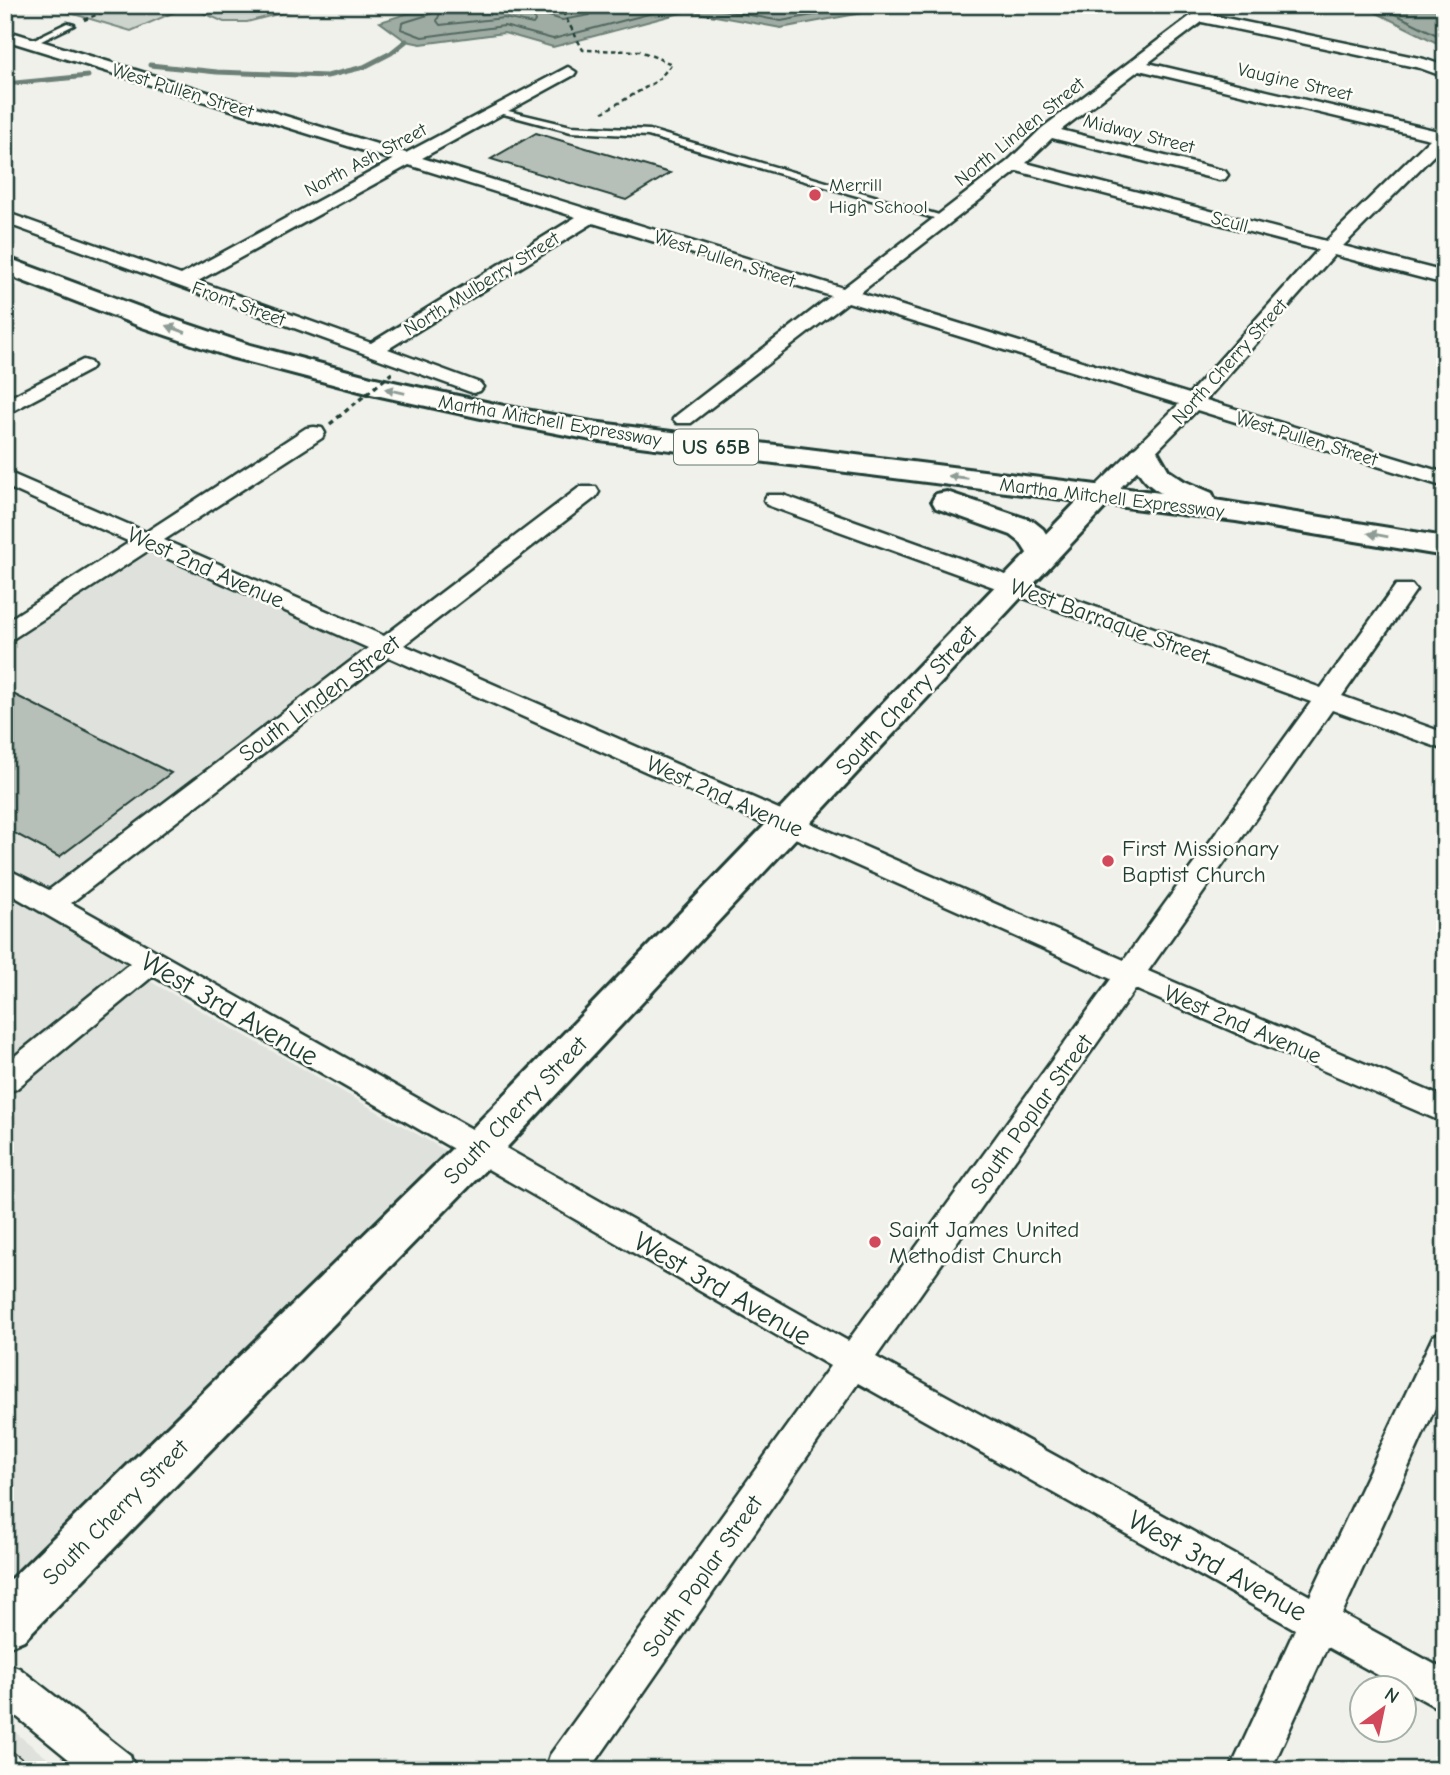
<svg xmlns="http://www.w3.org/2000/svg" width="1450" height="1775" font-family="'Comic Neue',sans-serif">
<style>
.built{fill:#dfe2dc}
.green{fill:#cdd3cd;stroke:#768880;stroke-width:2}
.water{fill:#9faca4;stroke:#6c8077;stroke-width:2}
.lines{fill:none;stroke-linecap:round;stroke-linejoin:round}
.shore{stroke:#526961;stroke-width:2}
.stream{stroke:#6c8077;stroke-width:5}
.building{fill:#b6bfb8;stroke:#1f3d34;stroke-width:2}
.lane-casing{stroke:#1f3d34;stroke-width:5}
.street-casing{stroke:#1f3d34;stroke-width:5}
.secondary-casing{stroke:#1f3d34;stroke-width:6}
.highway-casing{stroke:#1f3d34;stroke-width:6}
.path{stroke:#1f3d34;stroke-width:2.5;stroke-dasharray:4.5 3.5;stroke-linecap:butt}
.lane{fill:#fdfcf7;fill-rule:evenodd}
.street{fill:#fdfcf7;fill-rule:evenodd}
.secondary{fill:#fdfcf7;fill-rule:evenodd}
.highway{fill:#fdfcf7;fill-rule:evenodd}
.rail-casing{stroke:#1f3d34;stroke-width:10}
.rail{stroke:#fdfcf7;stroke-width:7;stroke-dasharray:20;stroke-linecap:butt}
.path-bridge{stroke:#1f3d34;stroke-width:3.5;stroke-dasharray:5 4.5;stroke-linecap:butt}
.oneway{fill:#8e9c96}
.poi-dot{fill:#d1495b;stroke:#fdfcf7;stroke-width:2.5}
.labels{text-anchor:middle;stroke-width:5;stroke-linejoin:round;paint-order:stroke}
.far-street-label{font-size:19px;fill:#1f3d34;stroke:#fdfcf7}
.far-poi-label{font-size:19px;fill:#1f3d34;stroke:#fdfcf7;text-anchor:start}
.shield{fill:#fdfcf7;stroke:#62766e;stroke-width:2}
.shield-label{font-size:21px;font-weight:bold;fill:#1f3d34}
.street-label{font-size:23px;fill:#1f3d34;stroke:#fdfcf7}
.poi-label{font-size:23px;fill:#1f3d34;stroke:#fdfcf7;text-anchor:start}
.near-street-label{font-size:28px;fill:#1f3d34;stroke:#fdfcf7}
</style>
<rect width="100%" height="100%" fill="#f0f1eb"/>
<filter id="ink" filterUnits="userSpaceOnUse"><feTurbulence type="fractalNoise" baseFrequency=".0143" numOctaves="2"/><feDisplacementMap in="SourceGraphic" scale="14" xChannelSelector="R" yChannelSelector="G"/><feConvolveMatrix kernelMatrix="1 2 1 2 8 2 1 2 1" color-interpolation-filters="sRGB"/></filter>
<g filter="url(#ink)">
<path class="built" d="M149,552l221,97 -335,258 90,57 -120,98v-420z
M148,980l302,173 -445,450v-506z
M5,1724l57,46h-57z"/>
<path class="green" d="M43,5h269l-65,17h-23l-36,-16 -57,25z"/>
<path class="water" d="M435,5h101l27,8 40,-8h302l-124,23 -93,-17 -135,36 -49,-14 -83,11 -15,-3 -26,-19z
M1361,5h84v42z"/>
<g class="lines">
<path class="shore" d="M434,5l-3,9 -29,9 -1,6 21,8 82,-11 49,13 130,-34
M443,5l-6,16 3,4 64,-7 29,6 2,-3 -5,-16
M454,5l3,8 45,-6 15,2 3,-4
M539,5l4,9 19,6 28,-5 4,-10
M696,5l85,16 86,-16
M744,5l37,7 38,-7
M1377,5l68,34"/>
<path class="stream" d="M150,65l67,7 110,4 37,-9 27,-14 15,-12
M5,84l83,-8"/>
</g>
<path class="building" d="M536,133l134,40 -44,27 -135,-41z
M5,690l166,83 -112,84 -54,-29z"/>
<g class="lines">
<defs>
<path id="lane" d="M67,23l7,2 -41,20 -7,-2z
M496,108l75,18 78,4 300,88 -8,2 -293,-84 -77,-4 -75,-20z"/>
<path id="street" d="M1205,5h17l-11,10 213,44 21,7v11l-25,-9 -218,-46 -54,41 290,68 7,-2v15l-102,102 102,26v12l-111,-29 -128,145 239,73v14l-248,-77 -89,90h-16l-3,-5 3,-5 87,-86 -331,-102 -157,121h-14l-4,-4 4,-4 154,-119 -238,-73 -205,126 92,34 3,4 -3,4 -7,2 -468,-170v-11l176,63 212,-115 -388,-120v-10l401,123 162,-86 8,5 -2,3 -152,83 421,130 165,-127 34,-33zM1139,70l291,69 -104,102 -300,-78 26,-25 167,42 6,-1 3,-4 -3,-4 -164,-41zM409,165l167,52 -205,126 -173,-62zM1017,171l301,79 -129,144 -329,-101z
M83,360l7,2 3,4 -3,4 -85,45v-15z
M314,427l8,1 3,5 -3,5 -158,102 220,96 196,-149h16l3,5 -3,5 -192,148 720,315 187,-258 -544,-197 -3,-5 3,-5h16l538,193 75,-103h16l4,5 -74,106 103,37v17l-113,-40 -184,261 297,127v25l-310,-134 -259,368 434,239 123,-260 12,-4v54l-103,228 103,56v42l-118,-65 -56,123h-41l65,-141 -437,-246 -268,387h-45l5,-15 280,-389 -677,-390 -137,113 -11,4v-29l125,-101 -125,-72v-23l44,22 319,-242 -219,-98 -135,88 -9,2v-18l125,-80 -125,-56v-15l141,61 160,-104zM389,657l722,322 -263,362 -777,-438z
M5,1663l14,5 111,87 5,15h-53l-77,-63z"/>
<path id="secondary" d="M1100,486l11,3 4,6 -4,6 -617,660 -470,479 -19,8v-63l459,-448 625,-648z"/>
<path id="highway" d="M5,257l156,58 89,30 121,32 133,29 88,16 569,71c-16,-9 -25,-22 -31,-40l5,-6 10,-3 10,3 14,24 15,10 28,12 3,7 230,37v19l-209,-35 -644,-81 -88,-17 -133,-29 -141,-37 -88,-30 -137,-53z
M947,492l86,29 10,8 16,25 -5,7 -11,3 -11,-3 -12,-19 -9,-7 -75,-27 -4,-7 4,-7z"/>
</defs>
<use href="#lane" class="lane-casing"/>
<use href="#street" class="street-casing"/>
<use href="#secondary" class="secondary-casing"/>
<use href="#highway" class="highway-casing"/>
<path class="path" d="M221,5l10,3
M559,5l24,45 57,1 32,13 -15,17 -54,31
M251,8l6,-3
M84,20l35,-15"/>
<use href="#lane" class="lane"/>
<use href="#street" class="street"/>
<use href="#secondary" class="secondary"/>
<use href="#highway" class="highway"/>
<defs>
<path id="rail" d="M5,1751l24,19"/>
</defs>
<use href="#rail" class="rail-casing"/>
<use href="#rail" class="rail"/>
<path class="path-bridge" d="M330,424l62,-51"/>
</g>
<defs><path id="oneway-solid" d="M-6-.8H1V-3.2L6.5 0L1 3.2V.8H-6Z" transform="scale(1.75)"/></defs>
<g class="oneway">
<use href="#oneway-solid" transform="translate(176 329) rotate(-160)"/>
<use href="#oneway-solid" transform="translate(395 391) rotate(-167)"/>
<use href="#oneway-solid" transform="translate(958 477) rotate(-173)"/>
<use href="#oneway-solid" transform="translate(1378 535) rotate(-170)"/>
</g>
</g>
<g class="poi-dot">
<circle cx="815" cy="195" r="7"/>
<circle cx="1108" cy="861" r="7"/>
<circle cx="875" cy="1242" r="7"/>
</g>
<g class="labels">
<g class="far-street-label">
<text transform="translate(1295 81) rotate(13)" y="7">Vaugine Street</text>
<text transform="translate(183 90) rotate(17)" y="7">West Pullen Street</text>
<text transform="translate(1019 131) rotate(-39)" y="7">North Linden Street</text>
<text transform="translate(1139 133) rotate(14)" y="7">Midway Street</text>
<text transform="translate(365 159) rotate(-28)" y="7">North Ash Street</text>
<text transform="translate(1230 221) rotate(15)" y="7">Scull</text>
<text transform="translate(725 258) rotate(18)" y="7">West Pullen Street</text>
<text transform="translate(481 283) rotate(-32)" y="7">North Mulberry Street</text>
<text transform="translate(239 303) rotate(20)" y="7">Front Street</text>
<text transform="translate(1229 361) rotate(-48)" y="7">North Cherry Street</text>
<text transform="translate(550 420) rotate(10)" y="7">Martha Mitchell Expressway</text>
<text transform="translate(1307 438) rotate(17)" y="7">West Pullen Street</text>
<text transform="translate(1112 497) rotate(7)" y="7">Martha Mitchell Expressway</text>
</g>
<g class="far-poi-label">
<text x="829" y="191">Merrill<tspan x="829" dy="22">High School</tspan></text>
</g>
<rect class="shield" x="674" y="429.5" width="84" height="35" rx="5"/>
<g class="shield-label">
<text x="716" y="454">US 65B</text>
</g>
<g class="street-label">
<text transform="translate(206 567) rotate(24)" y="8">West 2nd Avenue</text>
<text transform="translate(1110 621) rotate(20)" y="8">West Barraque Street</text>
<text transform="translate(319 698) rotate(-37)" y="8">South Linden Street</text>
<text transform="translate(906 700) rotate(-47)" y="8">South Cherry Street</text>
<text transform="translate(725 796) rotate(24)" y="8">West 2nd Avenue</text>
<text transform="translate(1243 1024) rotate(23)" y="8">West 2nd Avenue</text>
<text transform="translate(515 1110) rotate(-46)" y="8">South Cherry Street</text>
<text transform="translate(1031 1114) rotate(-54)" y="8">South Poplar Street</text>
<text transform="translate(115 1512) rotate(-45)" y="8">South Cherry Street</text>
<text transform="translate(702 1576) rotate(-55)" y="8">South Poplar Street</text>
</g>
<g class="poi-label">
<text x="1122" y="856">First Missionary<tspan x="1122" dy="26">Baptist Church</tspan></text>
<text x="889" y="1237">Saint James United<tspan x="889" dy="26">Methodist Church</tspan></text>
</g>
<g class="near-street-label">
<text transform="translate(230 1008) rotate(30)" y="10">West 3rd Avenue</text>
<text transform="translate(723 1288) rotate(30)" y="10">West 3rd Avenue</text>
<text transform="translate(1218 1565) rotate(29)" y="10">West 3rd Avenue</text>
</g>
</g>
<rect width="1450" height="1775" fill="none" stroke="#fdfcf7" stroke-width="28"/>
<rect x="14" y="14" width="1422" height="1747" fill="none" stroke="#1f3d34" stroke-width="2.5" filter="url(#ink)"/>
<g transform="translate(1383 1709) rotate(33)"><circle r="33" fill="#fdfcf7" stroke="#a4b0a9" stroke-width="2"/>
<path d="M0-5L12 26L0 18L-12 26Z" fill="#d1495b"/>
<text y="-10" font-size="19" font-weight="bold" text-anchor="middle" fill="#1f3d34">N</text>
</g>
</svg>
